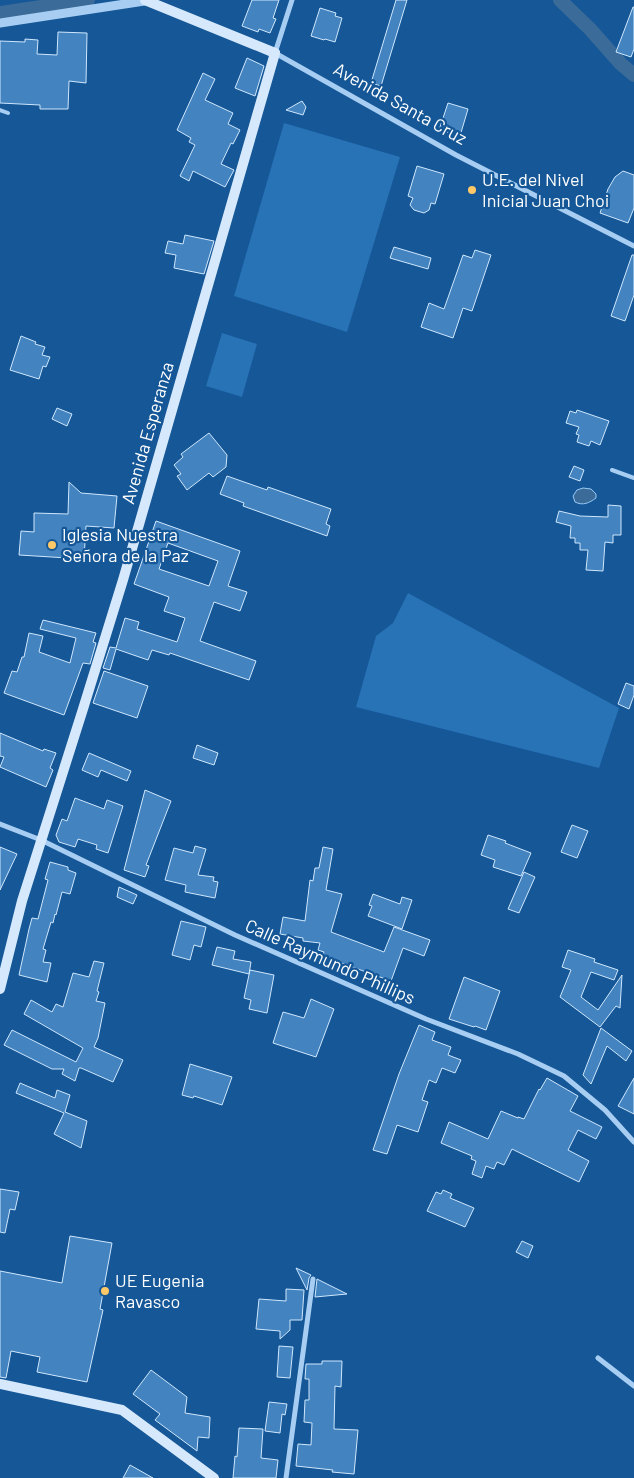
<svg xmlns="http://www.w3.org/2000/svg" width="634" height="1478" font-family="Barlow,sans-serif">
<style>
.green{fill:#2872b6}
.water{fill:#3b6b99;stroke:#99caf5}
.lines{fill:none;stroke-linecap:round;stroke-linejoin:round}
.canal{stroke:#3b6b99;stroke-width:14}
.building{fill:#4283c0;stroke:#cfe7fd;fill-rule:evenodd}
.service{stroke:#a7cef2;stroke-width:4}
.minor{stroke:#a7cef2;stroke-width:5}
.tertiary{stroke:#a7cef2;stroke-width:9}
.secondary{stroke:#d6e9fc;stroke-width:10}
.poi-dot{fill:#ffc968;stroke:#155797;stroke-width:2}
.labels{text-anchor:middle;stroke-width:4.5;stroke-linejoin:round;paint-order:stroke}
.street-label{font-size:18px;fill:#fff;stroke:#155797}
.poi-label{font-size:18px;fill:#fff;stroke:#155797;text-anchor:start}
</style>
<rect width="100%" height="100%" fill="#155797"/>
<path class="green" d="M284,123l116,34 -53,175 -113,-36z
M222,333l35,11 -15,53 -36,-11z
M408,593l211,115 -20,60 -243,-61 20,-71 17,-13z"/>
<path class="water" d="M583,488l8,1 5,5v4c-7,5 -13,8 -21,4l-2,-6 4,-6z"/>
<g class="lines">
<path class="canal" d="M560,0l30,29 31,35 13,11
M0,13l88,-13"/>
</g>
<path class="building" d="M252,0h27l-6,18 3,1 -6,14 -11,-4 -1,3 -16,-6z
M396,0h11l-26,86 -10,-3z
M633,7h1v42l-3,8 -15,-5z
M320,8l16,5 -1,3 7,2 -7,24 -10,-3 -1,1 -13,-4z
M58,32l29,1 -1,50 -17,-2 -1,28h-28v-4l-40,-2v-62l25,1v-3l13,1 -1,14 20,1z
M247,58l17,8 -9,30 -20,-8z
M203,73l12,6 -10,21 28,13 -5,11 12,6 -7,14 -2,-1 -10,21 13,6 -9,17 -32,-16 -4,10 -9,-5 15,-31 -6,-3 2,-4 -14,-8z
M302,101l4,6 -3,8 -17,-5z
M448,103l20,6 -8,27 -21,-6z
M417,166l27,8 -9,30 -4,-1 -2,7 -5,3 -10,-3 -4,-5 3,-7 -5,-2z
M623,171l11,4v33l-6,15 -28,-10 8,-24 7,-12z
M185,235l29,6 -10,33 -30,-6 2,-13 -11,-2 3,-12 15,3z
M394,247l37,11 -3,11 -38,-11z
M475,250l16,5 -19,56 -9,-3 -10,30 -32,-11 8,-24 15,6 19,-54 9,3z
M632,255h2v40l-9,26 -14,-5z
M21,336l15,6 -1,2 10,3 -3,8 8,2 -4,10 -3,-1 -4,13 -29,-9z
M57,408l15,6 -5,12 -15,-7z
M577,410l32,11 -9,24 -9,-4 -2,5 -12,-4 2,-7 -3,-1 3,-7 -13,-4 4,-12 6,2z
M209,433l18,22 -1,12 -13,10 -4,-4 -22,17 -10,-14 4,-2 -7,-9 9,-8 -2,-3z
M574,466l10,4 -4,11 -11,-4z
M227,476l40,14 1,-3 63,22 -5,15 4,2 -3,10 -84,-30 1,-3 -24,-9z
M69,482l12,11 36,3 -3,32 -28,-2 -2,33 -65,-4 2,-24 13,1v-19l34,1z
M608,505l13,1v29h-8v8l-8,-1 -2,29 -17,-1 2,-20h-8v-7h-5v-5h-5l1,-12 -15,-4 3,-11 21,5 28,1z
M156,521l84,30 -12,35 19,6 -7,19 -26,-9 -14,39 56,20 -7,19 -79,-27 -1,2 -17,-5 -4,10 -32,-11 -6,21 -7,-2 7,-21 6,1 9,-30 14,4 -2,7 40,13 8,-24 -21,-7 5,-14 -35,-13zM168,543l50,18 -9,25 -50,-17z
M43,620l53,13 -3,9 3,1 -6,21 -7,-1 -19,52 -60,-22 8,-22 5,1 5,-15h2l5,-24 14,3 -4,16 31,11 6,-25 -36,-9z
M104,671l44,15 -11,32 -44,-15z
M626,683l8,3v9l-5,14 -11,-5z
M0,733l43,18 1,-2 12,4 -6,15 3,2 -7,17 -46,-20 4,-10 -4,-1z
M197,745l21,8 -4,12 -21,-7z
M89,753l42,18 -4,10 -26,-11 -3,7 -16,-7z
M145,790l26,11 -25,64 3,1 -4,11 -21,-7z
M75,798l29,11 3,-9 16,6 -15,47 -12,-4 1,-4 -19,-6 -3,8 -16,-5 -3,-7 6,-16 5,2z
M572,825l16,6 -11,27 -16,-6z
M488,835l18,6 -1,2 26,10 -10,23 -28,-9 2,-7 -14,-5z
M195,846l11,3 -8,26 16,2 -1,4 5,1 -3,16 -30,-6 1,-7 -21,-5 9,-32 19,5z
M0,847l17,7 -17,36z
M323,847l10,2 -7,41 16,4 -11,38 53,20 10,-25 36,13 -6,16 -21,-8 -12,33 -69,-25 2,-4 -6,-2 2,-7 -17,-2v-3l-23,-4 3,-17 22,4 5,-41 3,1 2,-13h4z
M50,862l18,5v3l8,3 -6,21 -8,-2 -6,23 -1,-1 -2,9 -2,-1 -8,27 3,1 -3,12 8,1 -4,19 -28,-7 10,-46 3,-11 6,1 10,-39 -3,-1z
M524,872l11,5 -16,36 -11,-4z
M119,887l18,8 -4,9 -16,-7z
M373,894l27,10 2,-7 10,3 -10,29 -34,-13 4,-10 -3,-1z
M181,921l25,6 -5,20 -7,-2 -4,15 -18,-5z
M217,947l18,4 -2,8 18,3 -2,12 -37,-9z
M568,950l27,9 -1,3 24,8 -4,10 -23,-8 -10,25 17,13 24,-35 -2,33 -4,-2 -16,21 -40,-30 11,-27 -9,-3z
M94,961l10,2 -7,28 2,1 -3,9 9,2 -7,35 -4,9 29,13 -10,22 -32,-14h-2l-4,13 -13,-7 2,-5h-12l-48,-24 8,-15 64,32 7,-14 -59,-34 7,-14 21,12 4,-8 7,3 10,-34 16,4z
M250,970l24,5 -7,38 -18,-4 2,-9 -7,-2z
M464,977l36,14 -14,39 -11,-4 -1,1 -25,-8z
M311,999l23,10 -18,48 -43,-14 10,-31 21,6z
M419,1025l16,7 -3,8 19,7 -3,8 13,5 -6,13 -13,-5 -6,15 -7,-3 -7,20 6,2 -10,30 -21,-7 -10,29 -14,-4 26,-76z
M601,1028l31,23 -6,10 -19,-15 -16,38 -8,-9z
M190,1064l42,13 -10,28 -28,-9 -1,2 -11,-3z
M547,1078l31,18 -8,15 32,16 -6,12 -18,-9 -10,20 21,11 -10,21 -67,-33 -8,16 -7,-3 -3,7 -8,-3 -4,12 -10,-4 4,-13 -5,-2 1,-3 -31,-13 8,-21 39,17 13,-28 17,7v-1l6,2 15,-30 1,1z
M634,1078v36l-16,-8z
M20,1083l35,15 2,-8 13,5 -5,17 22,9 -6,27 -27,-14 10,-21 -48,-20z
M0,1189l19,3 -4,18 -5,-1 -5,24 -5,-1z
M443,1190l9,4 -2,4 24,10 -9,19 -38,-16 9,-19 5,2z
M70,1236l42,7 -12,66 3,1 -16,72 -50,-10 3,-15 -29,-6 -5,27 -6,-1v-106l62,12z
M522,1241l11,5 -5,12 -12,-6z
M296,1268l15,7 -2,3 -2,12z
M317,1279l30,15 -32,3z
M286,1289l18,1 -2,30h-12v10l-10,9v-8l-24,-2 3,-30 27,2z
M279,1346l14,1 -3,31 -13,-1z
M322,1361h20l-1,26 -6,-1 -1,43 24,1 -4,44 -22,-2 1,-2 -37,-4 2,-22 13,1 1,-22 -8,-1 1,-22h4v-21h-4l1,-15h16z
M151,1370l36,27 -2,16 25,4 -1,21 -11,-1 -1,14 -42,-31 5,-6 -27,-20z
M269,1402l18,2 -2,11 -3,-1 -2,19 -15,-2z
M239,1428l24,1 -2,29 17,2 -2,18h-43l2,-22 2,1z
M130,1465l23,13h-30z"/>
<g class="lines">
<path class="service" d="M0,110l8,3
M612,470l22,8"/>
<path class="minor" d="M292,0l-17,53 181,102 178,91
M0,824l41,16 194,95 191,84 92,35 46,22 41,34 29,32
M598,1358l36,28
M286,1478l27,-199"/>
<path class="tertiary" d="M0,23l151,-23"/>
<path class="secondary" d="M0,989l22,-88 61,-192 40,-129 152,-527 -130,-53
M0,1384l122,26 92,68"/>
</g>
<g class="poi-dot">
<circle cx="472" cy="190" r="5"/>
<circle cx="52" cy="545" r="5"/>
<circle cx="105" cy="1291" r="5"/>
</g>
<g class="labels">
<g class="street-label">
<text transform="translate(400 104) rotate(29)" y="6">Avenida Santa Cruz</text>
<text transform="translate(148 433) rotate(-74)" y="6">Avenida Esperanza</text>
<text transform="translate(330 962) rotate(24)" y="6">Calle Raymundo Phillips</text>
</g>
<g class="poi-label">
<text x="482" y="186">U.E. del Nivel<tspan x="482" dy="21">Inicial Juan Choi</tspan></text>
<text x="62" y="541">Iglesia Nuestra<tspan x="62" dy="21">Señora de la Paz</tspan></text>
<text x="115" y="1287">UE Eugenia<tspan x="115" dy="21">Ravasco</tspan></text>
</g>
</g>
</svg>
